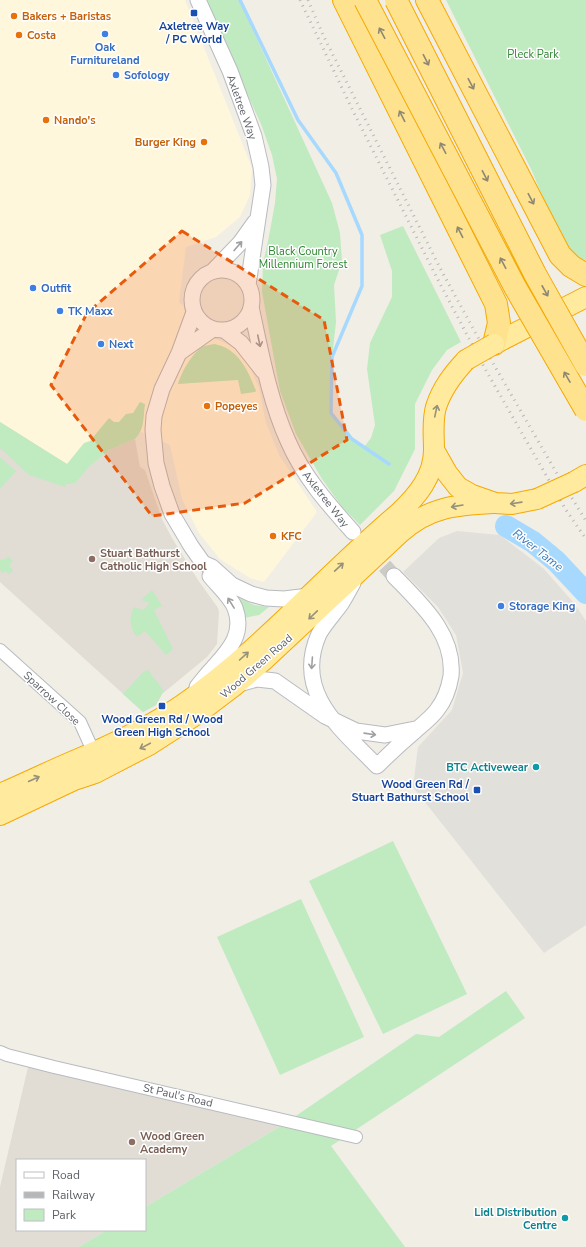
<svg xmlns="http://www.w3.org/2000/svg" width="586" height="1247" font-family="'Nunito Sans',sans-serif">
<style>
.commercial{fill:#fff7dc}
.industrial{fill:#e1e0da}
.education{fill:#e1ddd4}
.green{fill:#c0eac0}
.lines{fill:none;stroke-linecap:round;stroke-linejoin:round}
.stream{stroke:#a7d9ff;stroke-width:3.5}
.river{stroke:#a7d9ff;stroke-width:22}
.tertiary-tunnel{stroke:#cccbc6;stroke-width:15;stroke-dasharray:15 8;stroke-linecap:butt}
.minor-casing{stroke:#b8bbc0;stroke-width:14}
.tertiary-casing{stroke:#b8bbc0;stroke-width:17}
.trunk-casing{stroke:#f6a900;stroke-width:22}
.motorway-casing{stroke:#f6a900;stroke-width:24}
.minor{stroke:#fff;stroke-width:12}
.tertiary{stroke:#fff;stroke-width:15}
.trunk{stroke:#ffea9d;stroke-width:20}
.motorway{stroke:#ffe28e;stroke-width:22}
.rail{stroke:#b6b7b8;stroke-width:3;stroke-dasharray:1 5;stroke-linecap:butt}
.trunk-bridge-casing{stroke:#f6a900;stroke-width:22;stroke-linecap:butt}
.motorway-bridge-casing{stroke:#f6a900;stroke-width:24;stroke-linecap:butt}
.trunk-bridge{stroke:#ffea9d;stroke-width:20}
.motorway-bridge{stroke:#ffe28e;stroke-width:22}
.oneway{stroke:#8e8873}
.oneway2{stroke:#9ea0a4}
.oneway3{stroke:#96917a}
.marked{fill:#e8590c;fill-opacity:0.2;stroke:#e8590c;stroke-width:3;stroke-dasharray:8 5;stroke-linejoin:round}
.transit-dot{fill:#1a4fb4;stroke:#fff;stroke-width:1.5}
.food-dot{fill:#e8710a;stroke:#fff;stroke-width:1.5}
.shop-dot{fill:#3f7fe0;stroke:#fff;stroke-width:1.5}
.education-dot{fill:#8d6e63;stroke:#fff;stroke-width:1.5}
.culture-dot{fill:#0f9aa8;stroke:#fff;stroke-width:1.5}
.labels{text-anchor:middle;stroke-width:3;stroke-linejoin:round;paint-order:stroke}
.food-label{font-size:11px;font-weight:bold;fill:#c56008;stroke:#fff;text-anchor:start}
.transit-label{font-size:11px;font-weight:bold;fill:#164399;stroke:#fff}
.shop-label{font-size:11px;font-weight:bold;fill:#366cbe;stroke:#fff;text-anchor:start}
.park-label{font-size:11px;fill:#2e8532;stroke:#fff}
.street-label{font-size:11px;fill:#5d6167;stroke:#fff}
.education-label{font-size:11px;font-weight:bold;fill:#785e54;stroke:#fff;text-anchor:start}
.culture-label{font-size:11px;font-weight:bold;fill:#0d838f;stroke:#fff;text-anchor:end}
.water-label{font-size:12px;font-style:italic;fill:#3a78ba;stroke:#fff}
</style>
<rect width="100%" height="100%" fill="#f1eee5"/>
<path class="commercial" d="M0,0h185l67,168 -2,27 -10,22 -24,20 -30,10 -7,55 39,38 25,11 16,37 7,35 13,32 38,57 -53,70 -14,-4 -30,-19 -21,-26 -17,-34 -12,-54 -29,-13 -6,7 -68,25 -67,-42z"/>
<path class="industrial" d="M457,531l43,4 43,33 31,35 12,18v304l-42,28 -131,-166 5,-40 34,-37 11,-37 -7,-38 -18,-28 -35,-35 36,-34z"/>
<path class="education" d="M0,422l82,52 13,-13 14,-11 26,-11 5,28 5,3 17,49 10,19 26,42 20,28 1,4 -2,32 -10,13 -45,37 -6,11 -13,7 -143,-130z
M28,1067l256,57 -139,83v-47h-128v70h90l-28,17h-79v-60z"/>
<path class="green" d="M206,0h33l93,203 8,30 2,28 -8,24 2,37 -4,35 -1,56 21,26 12,8 7,-9 4,-13 -8,-56 3,-26 22,-46v-26l-12,-36 23,-9 58,116 -14,8 -15,20 -17,34v45l-21,42 -34,34 -18,-18 -20,-28 -26,-45 -16,-43 -18,-99 1,-28 6,-28 6,-33 2,-24 -5,-24 -11,-31 -36,-78z
M446,0h140v260l-10,-3 -18,-22 -26,-64z
M214,344c24,4 34,26 42,47l-1,1 -14,2 -3,-14 -60,4c4,-13 14,-31 26,-38 3,-1 7,-1 10,-2z
M140,402l5,2c-2,13 0,25 -10,35l-26,11 -19,16 -15,17 -9,1 -1,3 -36,-12 -29,-27v-26l67,42 17,-21 6,-2 19,-23 5,4h5l7,-8 7,-1z
M0,457l16,14 -16,18z
M8,556l5,5 -4,5 4,4 -4,4 -4,-3 -3,3 -2,-5v-9l6,-1z
M152,590l10,16 -8,4 19,39 -7,6 -21,-24 -8,6c-7,-9 -9,-19 -3,-30l9,3 7,-7 -9,-3z
M239,598l15,7 15,2 -10,8 -15,3z
M148,670l16,21 -2,3 -6,11 -13,7 -20,-18 21,-23z
M393,841l74,153 -84,40 -74,-153z
M301,899l63,138 -84,38 -63,-138z
M506,991l19,27 -194,128 74,101h-326l28,-17h38v-23l139,-83 132,-90 23,3z"/>
<g class="lines">
<path class="stream" d="M240,0l58,120 38,53 26,62v51l-30,71 -1,56 21,26 37,25"/>
<path class="river" d="M506,526l27,16 23,19 30,32"/>
<path class="tertiary-tunnel" d="M369,549l25,27"/>
<defs>
<path id="minor" d="M0,650l80,72 14,31
M0,1052l7,3 47,12 302,70"/>
<path id="tertiary" d="M198,0l32,71 24,65 7,31 2,18 -15,100
M192 300a30 30 0 1 1 60 0a30 30 0 1 1-60 0Z
M214,270l26,-27 15,-21
M251,307c10,45 18,92 37,134 15,35 40,63 65,91
M194,312l-15,41 -17,36 -8,27 -1,14 3,33 6,23 10,28 19,32 12,17 9,4 20,18 19,9 15,4 18,1 25,-3
M224,330l17,13 22,28
M179,353l34,-24
M353,583c-4,7 -8,15 -12,21 -7,10 -16,19 -22,30 -26,58 21,94 58,132 12,-12 25,-24 38,-35 8,-7 16,-13 22,-21 8,-10 12,-22 14,-34 4,-42 -30,-72 -57,-100
M239,684l18,-5 18,2 50,35 31,15 29,4 30,-6
M197,687c5,-6 10,-13 16,-19 15,-17 32,-34 22,-60 -5,-12 -17,-22 -25,-32"/>
<path id="trunk" d="M494,344l92,-47
M434,450l13,23 11,14 14,8 23,8 17,1 25,-5
M574,482l12,-7
M0,794c23,-10 46,-21 69,-31 38,-16 78,-34 113,-58 80,-55 143,-130 217,-192 18,-17 35,-37 35,-63 0,-15 -2,-29 2,-43 6,-19 17,-33 30,-47
M0,815l74,-35 21,-7 54,-28 48,-31 37,-28 30,-26 136,-127c30,-27 57,-28 95,-30"/>
<path id="motorway" d="M344,0l152,304 3,19 -5,21
M427,0l133,255 11,11 15,9"/>
</defs>
<use href="#minor" class="minor-casing"/>
<use href="#tertiary" class="tertiary-casing"/>
<use href="#trunk" class="trunk-casing"/>
<use href="#motorway" class="motorway-casing"/>
<use href="#minor" class="minor"/>
<use href="#tertiary" class="tertiary"/>
<use href="#trunk" class="trunk"/>
<use href="#motorway" class="motorway"/>
<path class="rail" d="M300,0l53,111 84,167 47,89 82,143 20,29
M308,0l15,35 117,233 35,64 81,140 30,49"/>
<defs>
<path id="trunk-bridge" d="M466,360l28,-16
M537,499l37,-17"/>
<path id="motorway-bridge" d="M365,0l150,287 71,123
M396,0l139,274 51,91"/>
</defs>
<use href="#trunk-bridge" class="trunk-bridge-casing"/>
<use href="#motorway-bridge" class="motorway-bridge-casing"/>
<use href="#trunk-bridge" class="trunk-bridge"/>
<use href="#motorway-bridge" class="motorway-bridge"/>
</g>
<defs><path id="oneway-shaft" d="M-6 0H5M1.5-3L5.5 0L1.5 3" fill="none" stroke-width="1.6" stroke-linecap="round" stroke-linejoin="round"/></defs>
<g class="oneway">
<use href="#oneway-shaft" transform="translate(382 33) rotate(-118)"/>
<use href="#oneway-shaft" transform="translate(426 60) rotate(63)"/>
<use href="#oneway-shaft" transform="translate(471 84) rotate(62)"/>
<use href="#oneway-shaft" transform="translate(402 116) rotate(-117)"/>
<use href="#oneway-shaft" transform="translate(443 148) rotate(-118)"/>
<use href="#oneway-shaft" transform="translate(485 176) rotate(63)"/>
<use href="#oneway-shaft" transform="translate(531 199) rotate(62)"/>
<use href="#oneway-shaft" transform="translate(460 232) rotate(-117)"/>
<use href="#oneway-shaft" transform="translate(503 263) rotate(-118)"/>
<use href="#oneway-shaft" transform="translate(545 291) rotate(61)"/>
<use href="#oneway-shaft" transform="translate(567 377) rotate(-120)"/>
</g>
<g class="oneway2">
<use href="#oneway-shaft" transform="translate(238 246) rotate(-49)"/>
<use href="#oneway-shaft" transform="translate(259 341) rotate(78)"/>
<use href="#oneway-shaft" transform="translate(231 603) rotate(-122)"/>
<use href="#oneway-shaft" transform="translate(312 663) rotate(94)"/>
<use href="#oneway-shaft" transform="translate(370 734) rotate(8)"/>
</g>
<g class="oneway3">
<use href="#oneway-shaft" transform="translate(436 411) rotate(-78)"/>
<use href="#oneway-shaft" transform="translate(516 503) rotate(172)"/>
<use href="#oneway-shaft" transform="translate(457 506) rotate(170)"/>
<use href="#oneway-shaft" transform="translate(339 567) rotate(-43)"/>
<use href="#oneway-shaft" transform="translate(313 615) rotate(136)"/>
<use href="#oneway-shaft" transform="translate(244 656) rotate(-42)"/>
<use href="#oneway-shaft" transform="translate(145 746) rotate(152)"/>
<use href="#oneway-shaft" transform="translate(34 779) rotate(-24)"/>
</g>
<path class="marked" d="M182,231l142,89 23,120 -102,63 -93,13 -101,-131 36,-72z"/>
<g class="transit-dot">
<rect x="190" y="9" width="8" height="8" rx="2"/>
<rect x="158" y="702" width="8" height="8" rx="2"/>
<rect x="473" y="786" width="8" height="8" rx="2"/>
</g>
<g class="food-dot">
<circle cx="14" cy="16" r="4"/>
<circle cx="19" cy="35" r="4"/>
<circle cx="46" cy="120" r="4"/>
<circle cx="204" cy="142" r="4"/>
<circle cx="207" cy="406" r="4"/>
<circle cx="273" cy="536" r="4"/>
</g>
<g class="shop-dot">
<circle cx="105" cy="34" r="4"/>
<circle cx="116" cy="75" r="4"/>
<circle cx="33" cy="288" r="4"/>
<circle cx="60" cy="311" r="4"/>
<circle cx="101" cy="344" r="4"/>
<circle cx="501" cy="606" r="4"/>
</g>
<g class="education-dot">
<circle cx="92" cy="559" r="4"/>
<circle cx="132" cy="1142" r="4"/>
</g>
<g class="culture-dot">
<circle cx="536" cy="767" r="4"/>
<circle cx="565" cy="1218" r="4"/>
</g>
<g class="labels">
<g class="food-label">
<text x="22" y="20">Bakers + Baristas</text>
<text x="27" y="39">Costa</text>
<text x="54" y="124">Nando's</text>
<text x="196" y="146" text-anchor="end">Burger King</text>
<text x="215" y="410">Popeyes</text>
<text x="281" y="540">KFC</text>
</g>
<g class="transit-label">
<text x="194" y="30">Axletree Way<tspan x="194" dy="13">/ PC World</tspan></text>
<text x="162" y="723">Wood Green Rd / Wood<tspan x="162" dy="13">Green High School</tspan></text>
<text x="469" y="788" text-anchor="end">Wood Green Rd /<tspan x="469" dy="13">Stuart Bathurst School</tspan></text>
</g>
<g class="shop-label">
<text x="105" y="51" text-anchor="middle">Oak<tspan x="105" dy="13">Furnitureland</tspan></text>
<text x="124" y="79">Sofology</text>
<text x="41" y="292">Outfit</text>
<text x="68" y="315">TK Maxx</text>
<text x="109" y="348">Next</text>
<text x="509" y="610">Storage King</text>
</g>
<g class="park-label">
<text x="533" y="58">Pleck Park</text>
<text x="303" y="255">Black Country<tspan x="303" dy="13">Millennium Forest</tspan></text>
</g>
<g class="street-label">
<text transform="translate(242 107) rotate(70)" y="4">Axletree Way</text>
<text transform="translate(326 499) rotate(52)" y="4">Axletree Way</text>
<text transform="translate(256 666) rotate(-41)" y="4">Wood Green Road</text>
<text transform="translate(52 698) rotate(43)" y="4">Sparrow Close</text>
<text transform="translate(178 1095) rotate(13)" y="4">St Paul's Road</text>
</g>
<g class="education-label">
<text x="100" y="557">Stuart Bathurst<tspan x="100" dy="13">Catholic High School</tspan></text>
<text x="140" y="1140">Wood Green<tspan x="140" dy="13">Academy</tspan></text>
</g>
<g class="culture-label">
<text x="528" y="771">BTC Activewear</text>
<text x="557" y="1216">Lidl Distribution<tspan x="557" dy="13">Centre</tspan></text>
</g>
<g class="water-label">
<text transform="translate(538 550) rotate(38)" y="4">River Tame</text>
</g>
</g>
<rect x="16" y="1159" width="130" height="72" fill="#ffffff" stroke="#bec0c2"/>
<rect x="24" y="1172" width="20" height="6" fill="#ffffff" stroke="#bec0c2"/>
<text x="52" y="1179" font-size="12" fill="#5d6167">Road</text>
<rect x="24" y="1192" width="20" height="6" fill="#b6b7b8" stroke="#bec0c2"/>
<text x="52" y="1199" font-size="12" fill="#5d6167">Railway</text>
<rect x="24" y="1209" width="20" height="12" fill="#c0eac0" stroke="#bec0c2"/>
<text x="52" y="1219" font-size="12" fill="#5d6167">Park</text>
</svg>
